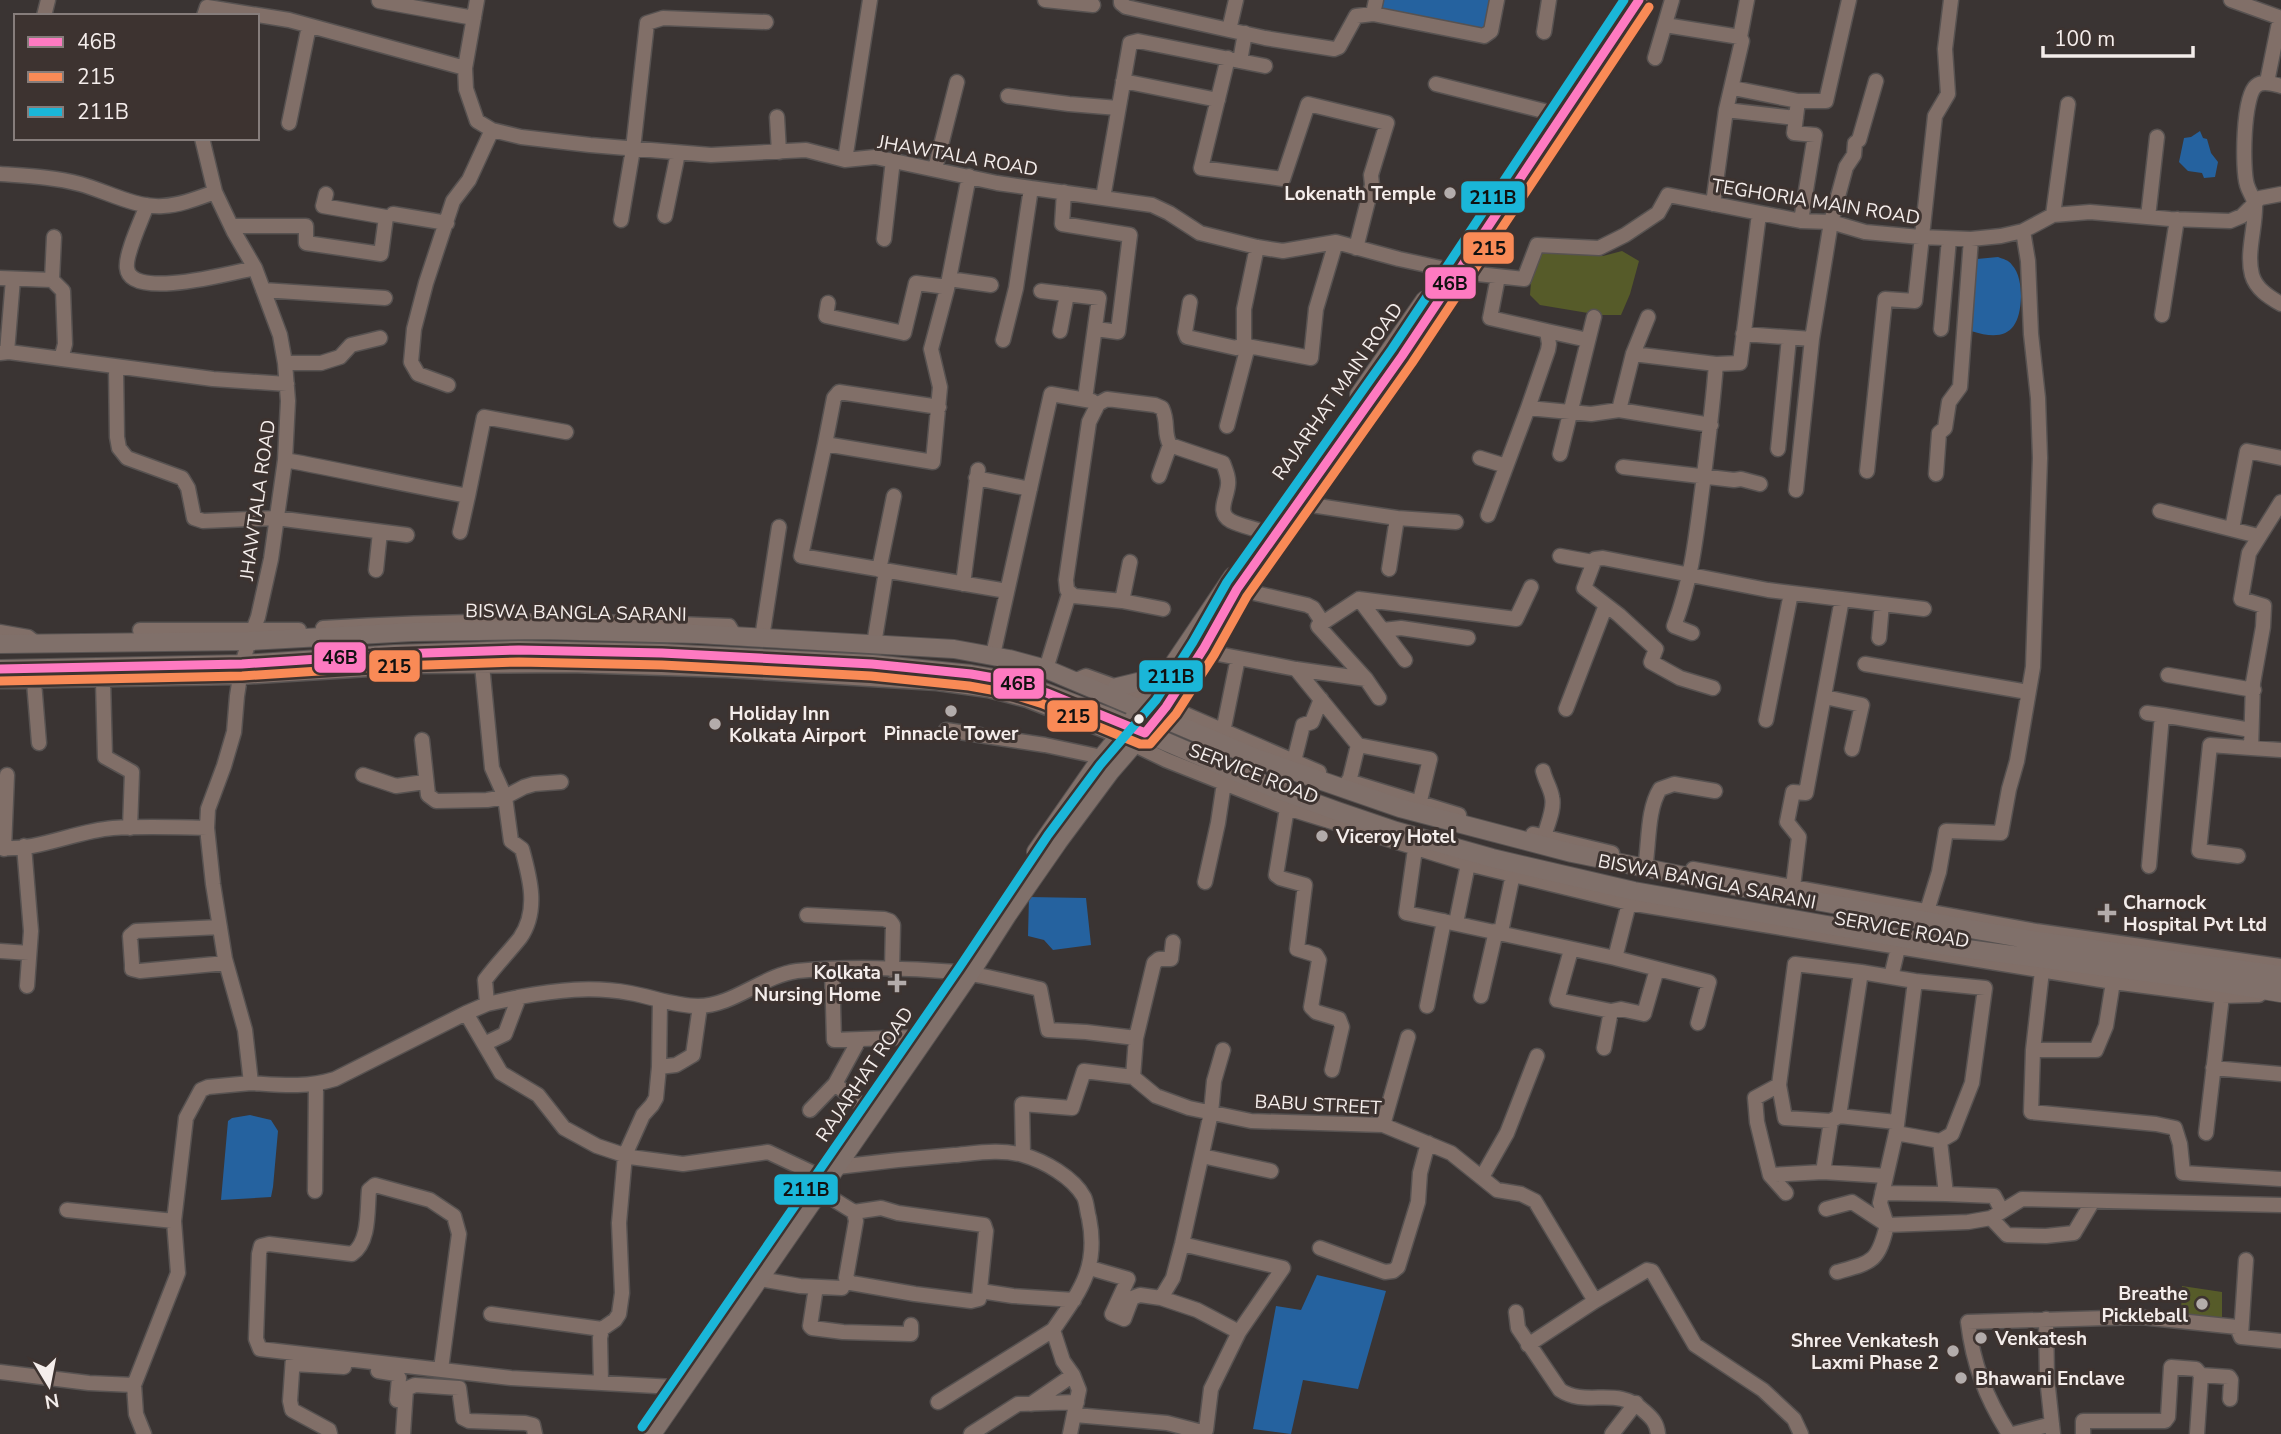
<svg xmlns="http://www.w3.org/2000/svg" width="2281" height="1434" font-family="'Nunito Sans',sans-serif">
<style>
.green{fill:#565b29}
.water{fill:#25629f}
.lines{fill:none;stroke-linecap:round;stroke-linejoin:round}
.minor-casing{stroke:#575251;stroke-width:17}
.major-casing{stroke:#575251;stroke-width:20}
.minor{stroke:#816f68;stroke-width:14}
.major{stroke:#80706a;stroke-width:18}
.bus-1-casing{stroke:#3d3330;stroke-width:14}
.bus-2-casing{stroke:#3d3330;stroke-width:14}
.bus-3-casing{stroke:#3d3330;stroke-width:14}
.bus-1{stroke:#fe7ac1;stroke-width:9}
.bus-2{stroke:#f98a56;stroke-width:9}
.bus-3{stroke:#1ab6d8;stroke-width:9}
.poi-dot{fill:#b3acab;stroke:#3d3330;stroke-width:2.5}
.bus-dot{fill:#f4edeb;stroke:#3d3330;stroke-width:2.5}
.labels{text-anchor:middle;stroke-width:6;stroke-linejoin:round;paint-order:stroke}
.street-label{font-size:19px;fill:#f4edeb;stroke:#3d3330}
.poi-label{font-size:19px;font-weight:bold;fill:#f4edeb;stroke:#3d3330;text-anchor:start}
.line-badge{stroke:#3d3330;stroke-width:2.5}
.pale-badge-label{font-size:19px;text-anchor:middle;font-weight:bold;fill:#111}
</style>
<rect width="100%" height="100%" fill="#3a3433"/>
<path class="green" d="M1622,251l17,10 -9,33 -9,21h-21l-60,-10 -10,-10 1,-13 10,-29 62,3z
M2182,1286l40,6v28l-41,-4z"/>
<path class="water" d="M1378,0h113l-6,30 -109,-19z
M2200,131l3,7 4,1 4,14 7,9 -3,15 -11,1 -2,-5 -14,-2 -9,-9 5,-24 7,-1z
M1998,257c5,2 11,3 14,8 7,7 9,21 9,31 -1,36 -16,46 -50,35l1,-61 5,-11z
M1029,897l57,1 5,47 -38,5 -9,-10 -16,-4z
M250,1115l21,5 7,11 -5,56 -2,10 -50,3 7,-79 4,-3z
M1317,1275l69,16 -28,98 -55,-9 -12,54 -38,-5 23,-123 25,4z"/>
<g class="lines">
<defs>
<path id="minor" d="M1045,0l48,5
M1121,0v3l5,4 139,31 69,11 5,-2 17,-31 17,-2
M1376,0l-3,14 111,22 7,-5 6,-31
M2231,0l50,18
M379,1l95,17
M44,16l4,-16
M204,16l3,-9 82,13 176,48 1,21 11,32 15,9 29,7 69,8 121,10 95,-5 39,10 30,-3 122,26 155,22 17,8 31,20 57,14 26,4 53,-9 63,17 60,13 65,7 13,-34 62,3 26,-13 33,-22 10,-18 133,26 30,1 34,10 55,5 51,2 30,-3 22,-5 30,-16 37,-3 80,7 60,2 12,-5 18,-18 21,-4
M1665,25l75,12
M1229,30l7,-30
M1544,32l5,-32
M1228,58l-27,110 82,11 25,-75 79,19 -16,52 1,10 -16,63
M1655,58l17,-58
M1240,61l5,-28
M465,68l12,-68
M1123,81l95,19
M2267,82l13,-64
M1436,84l116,29
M2281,86c-8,-2 -18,-6 -25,0 -13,10 -14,83 -9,99 2,7 7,13 8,20 1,21 -9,48 -3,70 4,14 17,22 29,29
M1733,88l65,13
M1008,96l61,8 49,4
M1726,110l70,8
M777,117l2,35
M289,123l20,-97
M845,160l25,-160
M935,169l22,-87
M0,174c27,2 54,3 80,10 26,7 55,24 83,22 18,-1 35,-8 52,-14
M969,176l-22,113 -16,60 9,38 -7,75 -108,-18 -24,112 206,35
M1064,192l-2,32 68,11 -12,97 -22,-3
M1103,198l27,-155 8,-2 127,25
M1713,204l13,-94 16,-69 -2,-4 7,-37
M147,205c-5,14 -22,49 -20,63 3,33 107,4 128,0
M393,214l54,9
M2053,215l15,-111
M665,216l13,-63
M2148,217l9,-80
M621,220l12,-71 14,-126 16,-5 103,4
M1801,221l14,-86 -21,-2 4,-32h28l23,-101
M232,226h74v17l75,11 5,-37 -63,-11 3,-12
M54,237l-2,43 11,11 2,53 -4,15
M884,239l9,-79
M1257,247l-13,62v33l4,4 5,1 58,11 5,-49 20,-67
M1498,277l-8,41 57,13 2,13 -1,6 -20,58 63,6 28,-4 92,15
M0,278l52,2
M949,279l42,6
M263,290l122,8
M1041,291l58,7 -14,101
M1190,302l-5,30 2,5 49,11 9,-4
M828,303l-2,13 78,17 12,-50 31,4
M2162,315l15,-96
M1941,329l8,-90
M1060,331l7,-37
M1547,331l41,9
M1743,334l69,5
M1003,340l13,-52 15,-100
M7,352l6,-73
M0,353l9,-1 204,27 74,5
M1633,354l83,10
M285,363h36l19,-6 11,-12 29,-7
M116,368l1,69 2,11 8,10 55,20 6,10 6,30 9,3 73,-3 131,17
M448,385l-30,-11 -7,-12 3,-33 12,-46 27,-82 16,-21 23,-50
M1619,410l14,-56 15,-37
M1227,426l21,-80
M825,444l9,-46 5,-6 100,15
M1778,449l11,-111
M1560,454l34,-137
M1480,458l26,8
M285,460c61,11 121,25 183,36l16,-79 82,15
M1623,467l111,13 7,-1 19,5
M1867,471l18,-172 30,2 20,-185 13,-22 -3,-45 6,-49
M1936,474l3,-41 6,-5 4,-26 11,-15 11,-148
M1159,476l11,-31
M976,478l54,11
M1796,490l16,-151 14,-86 5,-31 15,-55 8,-12 1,-12 4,-3 17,-59
M1298,503l99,15 59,4
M2160,511l98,25
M1488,515l40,-107
M2232,529l15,-78 34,7
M460,532l8,-36
M1560,556l33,6
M1389,569l8,-51
M376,570l4,-38
M879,570l15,-74
M963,584l15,-114
M1237,589l70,16 6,3 10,15
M1359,599l157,20 15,-32
M1122,601l8,-39
M1163,609l-41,-8 -48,-5 -7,-6 -1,-10 23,-158 9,-18 9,-5 48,6 7,3c7,15 1,24 8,37l53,18c3,8 6,15 5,22 -1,13 -12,28 3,36 10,5 22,7 33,11
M323,628c136,-9 271,-8 406,-2l6,10
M140,630h159
M1383,630l18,-2 67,10
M0,632l28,5 9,7
M1692,633l-18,-7c19,-51 22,-90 29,-143 5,-40 10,-79 13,-119l24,-1 19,-149
M762,638l17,-111
M1879,638l3,-34
M874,644l12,-73
M1204,648l9,5 83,16 70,10
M993,655l58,-261 41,7
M1865,664l163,28
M482,665l10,103 13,29 6,44 11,8c8,29 17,62 -2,89 -11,14 -24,27 -35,42l2,24
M1046,669l23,-75
M1296,669l62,76 72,14 -12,50
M2168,675l86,15
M0,681l240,-4 177,-11 153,-1 157,5 143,9 67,4 51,7 39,10 79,31 60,29 121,48 181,56 161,39 484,79 109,14 37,-1
M103,681l2,76 27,15 -2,56
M1074,681l12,-5 64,23 169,73
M34,682l5,61
M1713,688l-33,-10 -29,-16 5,-13 -37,-34 -35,-27 11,-29 8,-1 165,32 156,19
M1825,697l37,8 -10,44
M1379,698l-13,-19 -48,-53 41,-27 46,61
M1566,709l40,-104
M2147,713l15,2
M1766,720l25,-127
M946,730l99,15 57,12
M1223,732l15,-74
M422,740l6,55 8,6 51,-1 18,-3 19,-10 10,-3 27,-2
M2251,748l30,2
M1294,761l9,-36 9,-3 9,-23
M1543,771c2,9 8,18 9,26 3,12 -5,28 -8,40
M363,775l33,11 29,-4
M1348,781l111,34
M1349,782l9,-37
M1287,808l-11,67 4,3 25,7 -8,64 19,6 3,5 -8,47 5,5 23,7 3,8 -10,43
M1533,834l79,19
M24,846l7,85 -4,55
M0,848c38,3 75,-17 113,-20 30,-2 63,-1 94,0
M4,849l3,-74
M1415,849l-9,64 209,45 94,24 -11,41
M2238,856l-39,-5 11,-106 41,3 2,-65 10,-56 1,-21 -23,-7 8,-46 32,-51
M1646,861c3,-23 2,-53 14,-72l14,-5 41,7
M2149,866l13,-151 89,15
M1693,869l343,62 245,35
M1205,882l13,-59 6,-40
M1793,887l6,-50 -12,-15 6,-30 13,1 36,-194
M1927,911l12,-39 7,-41 55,2 8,-44 8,-28 16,-94 7,-209 -2,-60 -7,-64 -3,-73 -5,-30
M807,915l77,4 6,2 3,4 -1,45
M1456,923l12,-59
M220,927l-84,4 -6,5 2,29v4l8,2 86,-8
M1501,932l12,-58
M1571,950l-14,50 54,11 10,-2 23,5 13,-45
M0,951l29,2
M1615,958l14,-55
M832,970l2,70 81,-3
M2042,971l-9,79 -2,62 125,12 19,4 5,16 3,29 98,6
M1861,972l54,9
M1891,977l7,-29
M1481,996l15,-65
M660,1002l-1,65 17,-2 17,-10 7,-49
M1427,1006l17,-85
M466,1013l35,60 37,22 26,33 33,18 33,11 53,7 85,-12 60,28
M1136,1038l18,-75 5,-4h12l2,-17
M859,1040l-24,44 30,24
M484,1044l21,-10 14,-37c38,-7 73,-11 111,-4 23,4 44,13 68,13 35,0 64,-30 99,-35 47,-5 113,-3 160,1 27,3 56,11 83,17l8,41 38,2 50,6 -3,39 23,19 33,12 62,13 132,4 68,28 46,37 24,4 14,7 60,100 52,-31 5,1 43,74 68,45 31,29 7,15
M1604,1048l7,-37
M2033,1050h63l10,-24 7,-44
M2213,1068l68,6
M251,1083c30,2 55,5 84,-4l131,-66 21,-9 32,-7
M1779,1085l-24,13 2,24 13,53 16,18
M810,1110l25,-26
M1839,1116l57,6
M1831,1121l-46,-3 -6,-33 16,-121 66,8 -22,144 -8,5 -8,51 63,4
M1383,1125l25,-88
M1896,1133l44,8 12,-7 20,-51 13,-95 -70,-7 -19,152 -16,70 7,22 81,-3 23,-4 31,-19 259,6
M2206,1133l16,-137
M1940,1141l6,53 48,2 8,15
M1023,1155l-1,-51 50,4 12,-37 49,6
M1202,1156l69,15
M837,1167c39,-5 78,-9 117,-12 23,-2 47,-6 69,0 21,6 50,22 61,42 3,6 3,15 5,21 10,50 -9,73 -36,112l10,31 10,14 6,15 -9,44
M1770,1175l53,-3
M1482,1177l25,-44 30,-77
M315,1191l1,-106
M820,1191l34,21 27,-4 17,5 86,12 2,6 -7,68 -8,2 -56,-7 -64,-11 -5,-5 10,-57 -2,-9
M1882,1193l64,1
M1826,1209l26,-7 35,23c-9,37 -14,37 -50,47
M67,1210l107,11
M1991,1218l16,17 39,1 28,-3 19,-32
M1182,1244l101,24 -44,64
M1320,1248l65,24 8,-1 5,-4 20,-65 2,-29 8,-30
M1090,1268l38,11 -16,35 12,5 8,-21 8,-3 21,3 12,-20 9,-34 29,-131 3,-32 9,-31
M760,1279l40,7 42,2
M816,1287l-6,39 2,2 31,4 68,2v-9
M987,1292l26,4 61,4
M1516,1312l2,16 42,62c27,18 57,-5 84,21 8,7 13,12 14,23
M491,1314l111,15
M2046,1319l1,59 6,56
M2241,1335l5,-75
M1528,1345l67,-44
M293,1357l-3,44 2,9 37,20 1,4
M293,1364l51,3
M441,1369l18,-135 -5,-18 -24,-16 -55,-15 -6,5c-2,20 1,52 -17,64l-83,-10 -8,2 -2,8 -3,85 4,10 251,29 163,9
M378,1371l18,3 3,4 -2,22
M0,1372l89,11 45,2
M601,1383l-1,-45 2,-9 13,-9 4,-6 3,-21 -3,-70 6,-68 18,-40 9,-10 4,-7 3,-31
M938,1402l115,-72
M1031,1404l42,-29
M1075,1415l92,8 35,9 4,-2 5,-41 28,-57 -42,-22 -36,-12
M144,1434l-8,-20 -2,-29 44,-112 -4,-52 12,-103 15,-28 7,-3 43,-4 -6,-53 -20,-71 -12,-75 -6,-56 1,-19 16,-43 10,-34 3,-36 5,-32 7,-23 9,-24 13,-58 14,-99 3,-59 -3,-38 -5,-28 -25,-67 -21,-36 -19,-40 -13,-54
M403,1434l3,-45 9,-4 44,3 4,30 6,3 56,2 8,2 2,9
M971,1434l47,-30 59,-2
M1612,1434l24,-31
M2009,1434c-23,-36 -36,-70 -41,-112l173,-5 96,10 4,10 40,4
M2013,1434l39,-10
M2083,1434v-13h82l3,-4 3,-50 25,2 5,6
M2197,1434l4,-59 28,2 2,3 -1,19"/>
<path id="major" d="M1359,395l66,-95
M0,644l249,-3 163,-9 129,-2 157,4 256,15 55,10 37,10 210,89 144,50 172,45 167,34 299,54 243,34
M0,669l242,-5 153,-10 124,-4 143,3 210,11 99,10 40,7 36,12 64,25 160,69 66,24 59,20 96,27 142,33 318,56 245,32 84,14
M1117,687l50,-12
M1036,852l66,-95 48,-58 83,-123
M652,1434l317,-459 39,-61 50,-72 52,-70 56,-65 38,-59 33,-59 165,-233 237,-356"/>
</defs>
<use href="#minor" class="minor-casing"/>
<use href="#major" class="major-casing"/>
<use href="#minor" class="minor"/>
<use href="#major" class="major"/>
<defs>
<path id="bus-1" d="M0,669l242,-5 153,-10 124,-4 143,3 210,11 99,10 40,7 36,12 98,40 21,-26 38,-59 33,-59 165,-233 237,-356"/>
<path id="bus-2" d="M0,681l242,-5 154,-10 123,-4 143,3 209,11 98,10 39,7 35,11 97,40h10l26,-30 38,-59 33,-59 165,-233 237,-356"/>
<path id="bus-3" d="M642,1427l317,-459 89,-133 52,-70 56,-65 37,-58 34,-60 165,-233 232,-349"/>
</defs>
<use href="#bus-1" class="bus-1-casing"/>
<use href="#bus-2" class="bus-2-casing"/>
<use href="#bus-3" class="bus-3-casing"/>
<use href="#bus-1" class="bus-1"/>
<use href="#bus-2" class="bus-2"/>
<use href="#bus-3" class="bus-3"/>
</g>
<g class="poi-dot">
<circle cx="1450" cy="193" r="7"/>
<circle cx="951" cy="711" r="7"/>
<circle cx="715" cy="724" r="7"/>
<circle cx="1322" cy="836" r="7"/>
<path d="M2103.5 902.5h7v7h7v7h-7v7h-7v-7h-7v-7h7z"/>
<path d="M893.5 972.5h7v7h7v7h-7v7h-7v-7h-7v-7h7z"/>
<circle cx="2202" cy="1304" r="7"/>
<circle cx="1981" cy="1338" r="7"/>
<circle cx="1953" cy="1351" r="7"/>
<circle cx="1961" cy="1378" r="7"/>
</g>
<circle class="bus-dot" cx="1139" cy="719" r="6"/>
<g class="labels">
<g class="street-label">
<text transform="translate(958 155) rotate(10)" y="7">JHAWTALA ROAD</text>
<text transform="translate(1816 201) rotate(9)" y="7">TEGHORIA MAIN ROAD</text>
<text transform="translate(1337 391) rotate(-55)" y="7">RAJARHAT MAIN ROAD</text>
<text transform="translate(257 500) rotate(-82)" y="7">JHAWTALA ROAD</text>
<text transform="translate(576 612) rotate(1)" y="7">BISWA BANGLA SARANI</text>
<text transform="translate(1254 773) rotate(21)" y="7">SERVICE ROAD</text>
<text transform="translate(1707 881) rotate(11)" y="7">BISWA BANGLA SARANI</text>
<text transform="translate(1902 929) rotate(10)" y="7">SERVICE ROAD</text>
<text transform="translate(864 1074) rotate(-56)" y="7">RAJARHAT ROAD</text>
<text transform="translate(1318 1104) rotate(3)" y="7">BABU STREET</text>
</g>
<g class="poi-label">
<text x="1436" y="200" text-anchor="end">Lokenath Temple</text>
<text x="729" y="720">Holiday Inn<tspan x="729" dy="22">Kolkata Airport</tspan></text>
<text x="951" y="740" text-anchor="middle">Pinnacle Tower</text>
<text x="1336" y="843">Viceroy Hotel</text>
<text x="2123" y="909">Charnock<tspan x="2123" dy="22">Hospital Pvt Ltd</tspan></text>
<text x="881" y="979" text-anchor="end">Kolkata<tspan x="881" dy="22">Nursing Home</tspan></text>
<text x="2188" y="1300" text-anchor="end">Breathe<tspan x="2188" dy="22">Pickleball</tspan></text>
<text x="1995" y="1345">Venkatesh</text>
<text x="1939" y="1347" text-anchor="end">Shree Venkatesh<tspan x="1939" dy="22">Laxmi Phase 2</tspan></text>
<text x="1975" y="1385">Bhawani Enclave</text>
</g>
</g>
<g class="line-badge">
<rect x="1460" y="180" width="66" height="34" rx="7" fill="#1ab6d8"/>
<rect x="1462" y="231" width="53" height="34" rx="7" fill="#f98a56"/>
<rect x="1424" y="266" width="53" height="34" rx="7" fill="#fe7ac1"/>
<rect x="313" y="641" width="54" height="33" rx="7" fill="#fe7ac1"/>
<rect x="368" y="649" width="53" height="34" rx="7" fill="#f98a56"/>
<rect x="1138" y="659" width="66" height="34" rx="7" fill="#1ab6d8"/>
<rect x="992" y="667" width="53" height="33" rx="7" fill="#fe7ac1"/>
<rect x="1046" y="699" width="53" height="34" rx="7" fill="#f98a56"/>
<rect x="773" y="1173" width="66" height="33" rx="7" fill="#1ab6d8"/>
</g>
<g class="pale-badge-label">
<text x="1493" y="204">211B</text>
<text x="1489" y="255">215</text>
<text x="1450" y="290">46B</text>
<text x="340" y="664">46B</text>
<text x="394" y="673">215</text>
<text x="1171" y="683">211B</text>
<text x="1018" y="690">46B</text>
<text x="1073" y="723">215</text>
<text x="806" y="1196">211B</text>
</g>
<rect x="14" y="14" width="245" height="126" fill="#3d3330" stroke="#867d7b" stroke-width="2"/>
<rect x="28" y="37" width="35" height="10" fill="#fe7ac1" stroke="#867d7b" stroke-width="2"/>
<text x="77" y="49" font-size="21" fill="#f4edeb">46B</text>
<rect x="28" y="72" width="35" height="10" fill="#f98a56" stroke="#867d7b" stroke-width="2"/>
<text x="77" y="84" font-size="21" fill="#f4edeb">215</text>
<rect x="28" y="107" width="35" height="10" fill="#1ab6d8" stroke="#867d7b" stroke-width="2"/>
<text x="77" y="119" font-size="21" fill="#f4edeb">211B</text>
<g transform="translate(49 1385) rotate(170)" stroke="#3d3330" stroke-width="5" paint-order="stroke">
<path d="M0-5L12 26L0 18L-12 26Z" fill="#f4edeb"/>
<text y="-10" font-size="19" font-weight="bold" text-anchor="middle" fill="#f4edeb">N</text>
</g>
<path d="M2043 46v10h150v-10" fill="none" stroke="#f4edeb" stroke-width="3.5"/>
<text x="2054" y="46" font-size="21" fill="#f4edeb" stroke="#3d3330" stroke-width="5" paint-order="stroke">100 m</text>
</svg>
